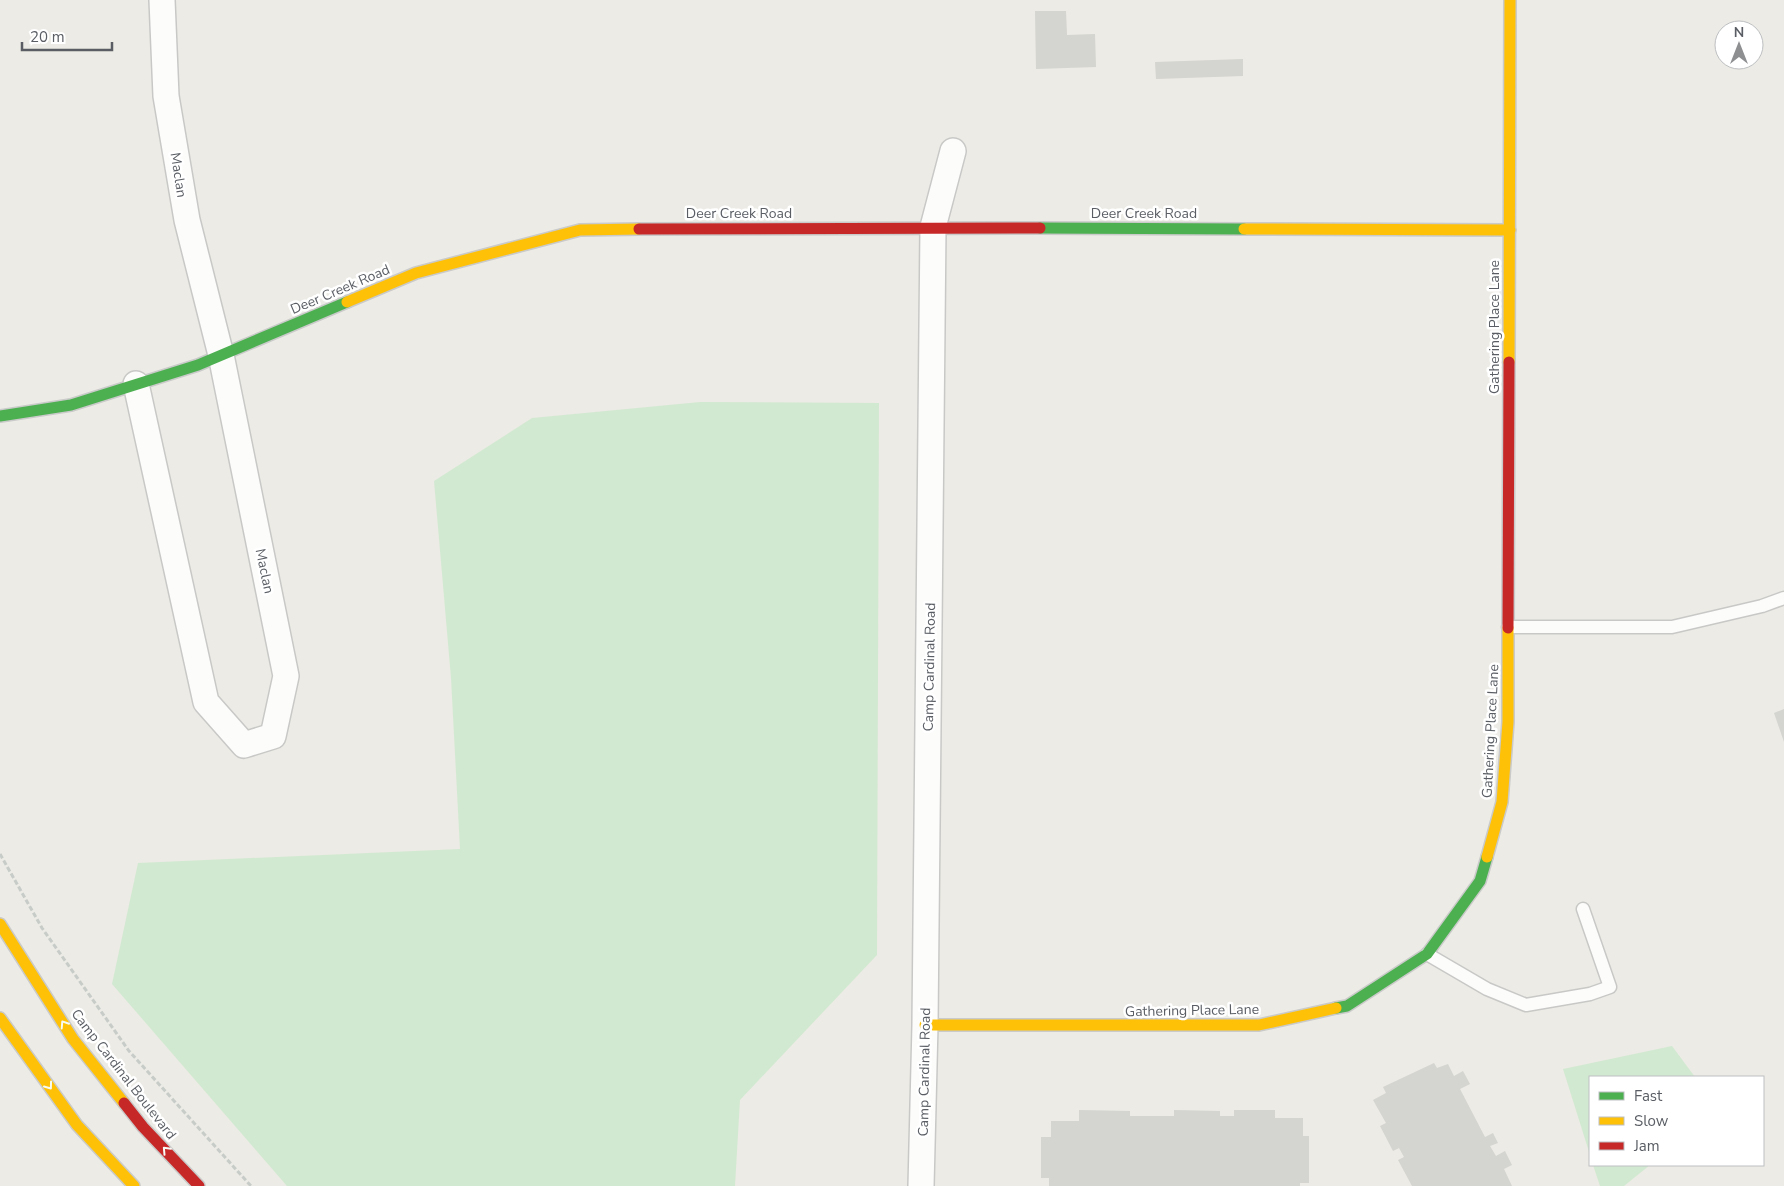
<svg xmlns="http://www.w3.org/2000/svg" width="1784" height="1186" font-family="'Nunito Sans',sans-serif">
<style>
.green{fill:#d2e9d1}
.building{fill:#d4d4d0}
.lines{fill:none;stroke-linecap:round;stroke-linejoin:round}
.lane-casing{stroke:#c8c9c7;stroke-width:15}
.street-casing{stroke:#c8c9c7;stroke-width:28}
.fast-casing{stroke:#c9cac9;stroke-width:14}
.slow-casing{stroke:#c9cac9;stroke-width:14}
.jam-casing{stroke:#c9cac9;stroke-width:14}
.path{stroke:#c7ccc9;stroke-width:3;stroke-dasharray:5 2.5;stroke-linecap:butt}
.lane{stroke:#fcfcfb;stroke-width:12}
.street{stroke:#fcfcfb;stroke-width:25}
.fast{stroke:#4caf50;stroke-width:11}
.slow{stroke:#ffc107;stroke-width:11}
.jam{stroke:#c62828;stroke-width:11}
.oneway{stroke:#f6fbf6}
.labels{text-anchor:middle;stroke-width:5;stroke-linejoin:round;paint-order:stroke}
.street-label{font-size:14px;fill:#5a5e64;stroke:#fff}
</style>
<rect width="100%" height="100%" fill="#ecebe5"/>
<path class="green" d="M700,402l179,1 -2,552 -137,145 -5,86h-448l-175,-202 26,-121 322,-14 -9,-171 -17,-197 98,-63z
M1672,1046l23,31h-105v78l-27,-86z
M1593,1165h57l-26,21h-24z"/>
<path class="building" d="M1035,11h31l1,24 28,-1 1,33 -60,2z
M1243,59v17l-87,3 -1,-17z
M1784,709v33l-10,-29z
M1434,1063l3,5 11,-4 6,12 9,-5 7,13 -10,5 25,48 8,-4 5,10 -8,3 6,10 9,-5 7,14 -8,4 8,17h-100l-14,-26 6,-3 -5,-9 -6,3 -13,-25 6,-3 -13,-23 13,-7 -3,-6z
M1079,1110l51,1v5h44v-6l46,1v5h14v-6h41v8h28v18h6v47h-9v3h-251v-8h-8v-41h10v-16h28z"/>
<g class="lines">
<defs>
<path id="lane" d="M1508,627h164l90,-21 22,-8
M1427,954l60,35 39,16 64,-11 20,-7 -27,-78"/>
<path id="street" d="M136,384l70,318 38,43 29,-9 13,-60 -65,-321 -34,-135 -21,-124 -4,-96
M921,1186l4,-161 8,-798 20,-76"/>
<path id="fast" d="M1040,228l204,1
M0,416l71,-11 127,-40 149,-63
M1336,1008l11,-2 80,-52 53,-73 7,-24"/>
<path id="slow" d="M1244,229l266,1
M347,302l69,-29 164,-43 59,-1
M1509,362l1,-362
M1487,857l15,-55 6,-80v-94
M0,924l73,115 51,64
M0,1018l77,107 57,61
M925,1025h334l77,-17"/>
<path id="jam" d="M639,229l401,-1
M1508,628l1,-266
M124,1103l19,24 56,59"/>
</defs>
<use href="#lane" class="lane-casing"/>
<use href="#street" class="street-casing"/>
<use href="#fast" class="fast-casing"/>
<use href="#slow" class="slow-casing"/>
<use href="#jam" class="jam-casing"/>
<path class="path" d="M0,854l42,74 87,123 122,135"/>
<use href="#lane" class="lane"/>
<use href="#street" class="street"/>
<use href="#fast" class="fast"/>
<use href="#slow" class="slow"/>
<use href="#jam" class="jam"/>
</g>
<defs><path id="oneway-chevron" d="M-2-3.5L2.5 0L-2 3.5" fill="none" stroke-width="1.6" stroke-linecap="round" stroke-linejoin="round" transform="scale(1.25)"/></defs>
<g class="oneway">
<use href="#oneway-chevron" transform="translate(64 1024) rotate(-123)"/>
<use href="#oneway-chevron" transform="translate(49 1086) rotate(54)"/>
<use href="#oneway-chevron" transform="translate(166 1150) rotate(-133)"/>
</g>
<g class="labels">
<g class="street-label">
<text transform="translate(179 175) rotate(81)" y="5">Maclan</text>
<text x="739" y="218">Deer Creek Road</text>
<text x="1144" y="218">Deer Creek Road</text>
<text transform="translate(340 289) rotate(-23)" y="5">Deer Creek Road</text>
<text transform="translate(1494 327) rotate(-90)" y="5">Gathering Place Lane</text>
<text transform="translate(265 571) rotate(78)" y="5">Maclan</text>
<text transform="translate(929 667) rotate(-89)" y="5">Camp Cardinal Road</text>
<text transform="translate(1490 731) rotate(-87)" y="5">Gathering Place Lane</text>
<text transform="translate(1192 1010) rotate(-1)" y="5">Gathering Place Lane</text>
<text transform="translate(924 1072) rotate(-89)" y="5">Camp Cardinal Road</text>
<text transform="translate(124 1074) rotate(52)" y="5">Camp Cardinal Boulevard</text>
</g>
</g>
<rect x="1589" y="1076" width="175" height="90" fill="#ffffff" stroke="#bdbfc1"/>
<rect x="1599" y="1092" width="25" height="8" fill="#4caf50" stroke="#bdbfc1"/>
<text x="1634" y="1101" font-size="15" fill="#5a5e64">Fast</text>
<rect x="1599" y="1117" width="25" height="8" fill="#ffc107" stroke="#bdbfc1"/>
<text x="1634" y="1126" font-size="15" fill="#5a5e64">Slow</text>
<rect x="1599" y="1142" width="25" height="8" fill="#c62828" stroke="#bdbfc1"/>
<text x="1634" y="1151" font-size="15" fill="#5a5e64">Jam</text>
<g transform="translate(1739 45)"><circle r="24" fill="#ffffff" stroke="#bdbfc1"/>
<path d="M0-4L9 19L0 12L-9 19Z" fill="#8d8f91"/>
<text y="-8" font-size="14" font-weight="bold" text-anchor="middle" fill="#5a5e64">N</text>
</g>
<path d="M22 42v8h90v-8" fill="none" stroke="#5a5e64" stroke-width="2.5"/>
<text x="30" y="42" font-size="15" fill="#5a5e64" stroke="#ffffff" stroke-width="4" paint-order="stroke">20 m</text>
</svg>
